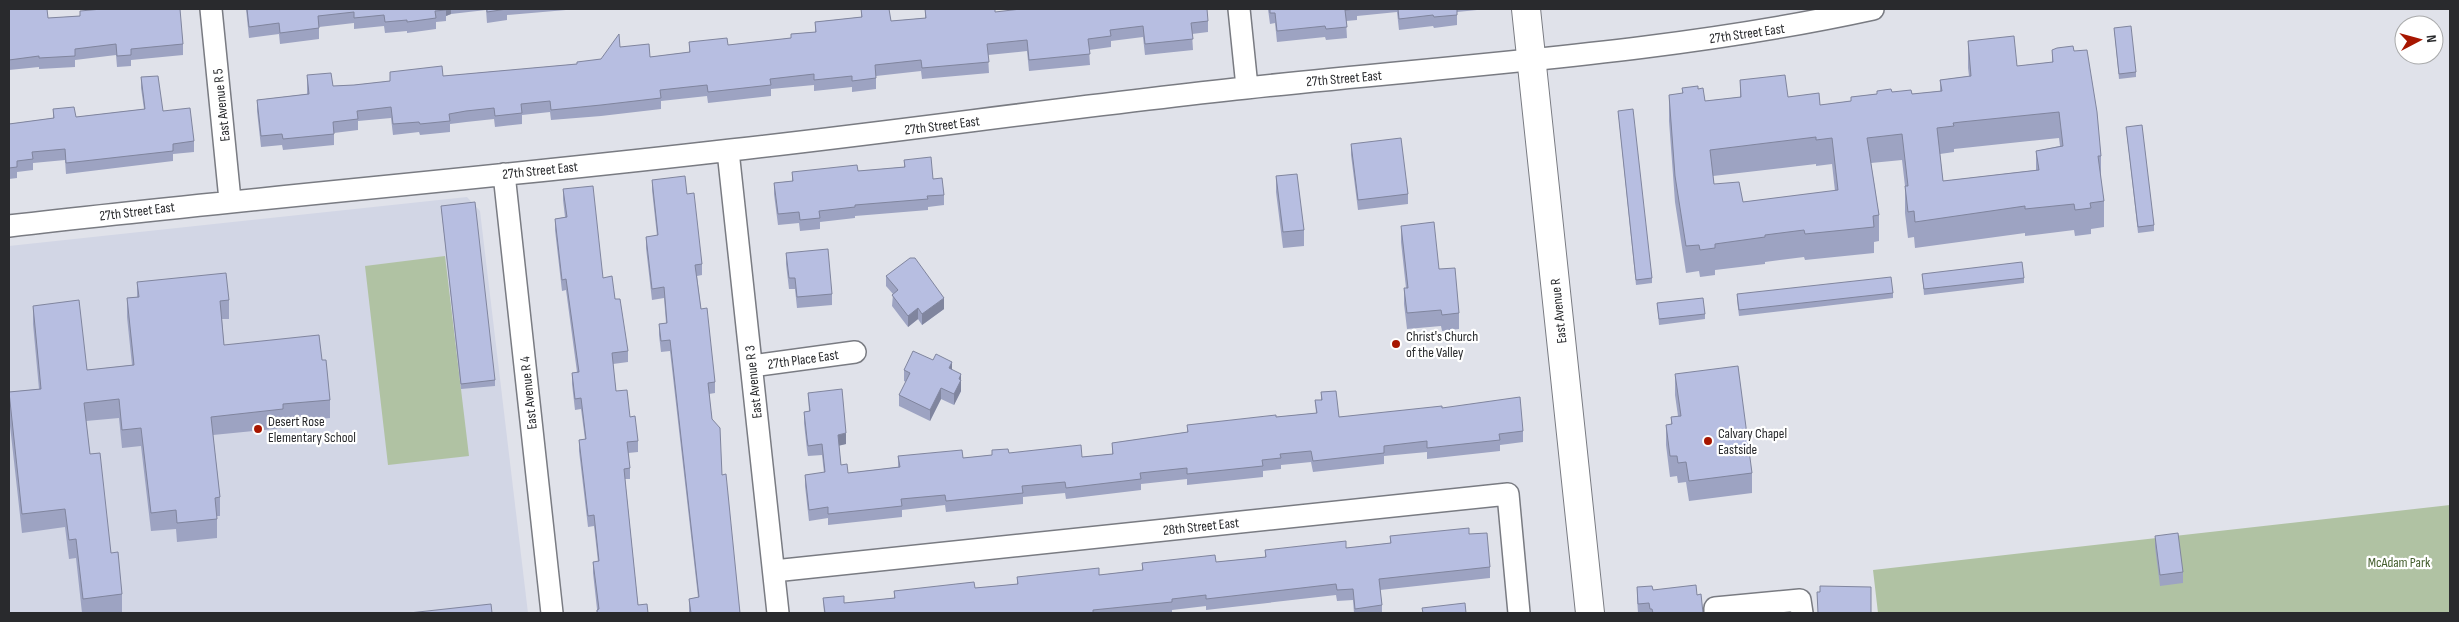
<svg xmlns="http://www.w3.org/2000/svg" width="2459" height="622" font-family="'Sofia Sans Condensed',sans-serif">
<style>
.built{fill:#d2d6e5}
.green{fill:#b0c2a3}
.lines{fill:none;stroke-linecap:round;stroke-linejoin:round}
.street-casing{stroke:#797b82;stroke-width:24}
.secondary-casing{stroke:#797b82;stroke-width:30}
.street{stroke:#fff;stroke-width:21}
.secondary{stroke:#fff;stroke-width:28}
.wall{fill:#9da3c2;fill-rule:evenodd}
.shaded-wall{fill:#80859e}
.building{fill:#b7bee1;stroke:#80859e;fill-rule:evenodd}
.poi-dot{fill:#a71600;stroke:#fff;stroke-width:2}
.labels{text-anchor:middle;stroke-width:4.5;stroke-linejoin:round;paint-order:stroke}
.street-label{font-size:14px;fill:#292a2d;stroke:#fff}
.poi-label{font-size:14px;fill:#292a2d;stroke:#fff;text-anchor:start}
.park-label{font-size:14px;fill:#455f2f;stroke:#fff}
</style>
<rect width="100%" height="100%" fill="#e0e2ea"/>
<path class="built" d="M467,197l13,14 48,402h-519v-367z"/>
<path class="green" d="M445,256l24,200 -81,9 -23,-199z
M2450,505v108h-572l-5,-43z"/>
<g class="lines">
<defs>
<path id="street" d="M211,9l19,191
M1239,9l8,78
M728,151l50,462
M504,174l48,439
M9,226c240,-28 482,-48 722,-76 172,-19 344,-44 515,-62 210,-23 421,-34 627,-79
M752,366l103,-14
M774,571l734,-77 11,119
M1715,613v-5l85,-8 2,13"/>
<path id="secondary" d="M1526,9l64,604"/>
</defs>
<use href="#street" class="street-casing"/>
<use href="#secondary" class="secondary-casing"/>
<use href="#street" class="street"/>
<use href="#secondary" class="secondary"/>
</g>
<path class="wall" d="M9,9l39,9 32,-2v-5l103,33v11l-52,5v6l-14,1 -1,-12 -41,5v7l-36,2v-2l-30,3z
M246,9h320v1l-59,5v5l-20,3 -1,-13 -35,4 -5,2v5l-10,1v7l-29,4v-2l-22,2 -1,-7 -30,3v-6l-35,4v12l-39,5 -1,-10 -30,4z
M861,9l30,12 34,-3v-9l283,12v11l-16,2 1,16 -48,5 -2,-18 -32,4v6l-22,3 1,15 -61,6 -2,-20 -39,4 1,18 -67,6 -1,-8 -45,5v13l-24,3v-5l-38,4v-6l-43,4v7l-63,7 -1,-7 -46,5v8l-60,7 -50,4 -1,-8 -28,3v9l-27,3 -1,-8 -28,3 -16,2v8l-30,3 -1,-3 -26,3 -2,-17 -33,3v9l-24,3v12l-51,5 -1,-5 -21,2 -4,-36v-11l50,-6v-19l26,11 21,-1 36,-4v-9l53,4 134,-12 24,-5 19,-12 30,10 39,-5v-10l39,3 63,-7v-4l24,-2v-10l46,-5z
M1268,9h209v1l-20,2v13l-23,3 -1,-2 -34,4 -2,-18 -40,4v4l-11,1 1,17 -21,2 -1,-3 -48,5 -2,-19 -5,1z
M2114,28l22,44v5l-17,2z
M1968,41l49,25 35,-4v-12l22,1 27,105v26l3,19v26l-13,2v5l-16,2 -1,-6 -49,6v-3l-110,15 -1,-11 -6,1 -3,-25v-27l-3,-26 -31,3 8,52v26l-5,1v11l-69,7 -1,-3 -39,5v2l-50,6v5l-15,2 -1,-6 -13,2 -11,-71 -6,-81v-26l13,-1v-6l16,1 7,12 35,-4v-17l48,17 32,8 31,-4v-4l41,-5 20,2 28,-3v-11l29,-4 -1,-8zM2059,138l1,8 -24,5v19l-93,11 -3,-27 14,-2v-3zM1816,164v2l16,-2 3,27 -92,11 -29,-18 -1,-8z
M141,77l22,34 31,30v11l-21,2v7l-107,13 -1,-14 -32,3v7l-16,2v6l-8,1v-55l44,-6v-9l23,8 68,-8 -3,-21z
M1618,111l34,167v5l-16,2z
M2126,127l28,98v6l-16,2z
M1351,144l57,50v10l-50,6 -7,-55z
M904,160l29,19 11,16v10l-16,2v3l-73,6v2l-35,4v7l-20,2 -1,-8 -21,2 -4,-31v-11l18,-2v-9l66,-1 46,-4z
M1276,176l28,54v16l-21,2 -7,-56z
M652,180l35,14 15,70v11l-5,1 4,33 14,73v11l-6,1 3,25 10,56 18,138h-51v-14l9,-2 -28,-246 -9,1 -2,-17v-11l7,-1 -2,-25 -12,2 -6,-52v-11l11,-1 -5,-46z
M563,189l40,89 12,21 13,52v11l-15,2 3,27 14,26 8,24v11l-10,1 2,15v11h-5l13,126 10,8h-51v-4l-4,-36v-11h5l-4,-36 -6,1 -9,-76v-11l6,-1 -4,-30 -6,1 -3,-26v-11l5,-1 -11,-82 -4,1 -7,-61v-11l10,-2 -2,-17z
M441,206l54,174v6l-34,3z
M1401,226l38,43 20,44v16l-17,2 -1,-5 -34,3 -3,-25v-16h2l-5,-46z
M786,253l46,41v11l-35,3 -2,-19h-6l-3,-25z
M1922,274l102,4v5l-100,12z
M886,276l58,33 -22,16 -4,-6 -10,8 -16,-21 1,-12 -7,-8z
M137,282l92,18v19h-7l2,26 98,15 8,40v18l-47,5v5l-70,7 7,62v19h-3v22l-40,4 -1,-13 -25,2 -10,-85 -19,2 -3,-30 -33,3 4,33 21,99 11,41v19h-40l-6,-55 -7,1 -4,-32 -43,6 -13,-116v-25l30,-3 -6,-65v-18l54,64 45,-5 -5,-48v-19l10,-1z
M1893,293v5l-154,18 -2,-16v-6z
M1657,303l48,11v5l-46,6z
M904,370h48l9,21 -7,14 -13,-6 -11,22 -31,-15v-11l7,-13 -2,-1z
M1675,374l77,99v20l-63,8 -3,-19 -8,1 -1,-7 -7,1 -4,-32v-20l5,-1v-7l7,-1 -3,-21z
M1321,392l18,25 103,-9 81,23v11l-23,3v6l-73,8v-7l-43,4v8l-71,8 -2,-10 -30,3v4l-18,2v6l-76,8v-6l-46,5v6l-75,9 -1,-6 -42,4v7l-77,8 -1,-7 -43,5v7l-74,8v-7l-19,3 -4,-35v-11l19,-2 -2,-18 -14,1 -1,-6 -3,-27v-11l5,-1 -1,-18 38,51 -7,1 2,20 7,8 50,-6v-11l65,2 29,-3v-5l17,3 73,4 30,-3v-11l75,-11v-7l89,-8 40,-4 -1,-13h6z
M1469,534l21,33v11l-110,12 2,15v8h-28l-1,-13 -16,1 -1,-6 -130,15v-4l-34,4v3h-348l-1,-15 21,5 50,-5v-7l81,-3 42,-4v-7l82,-2 43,-5v-7l74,-1 49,-5v-7l81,-2 44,-5v-7z
M2155,536l28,36v11l-23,3 -5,-39z
M1637,587l16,3 44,5 6,18h-65l-1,-15z"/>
<path class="shaded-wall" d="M446,9h5v5l-5,2z
M944,298v11l-22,16v-11z
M918,308v11l-10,8v-11z
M952,362v11l-3,-5z
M961,374v17l-7,14v-11l5,-15z
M941,388v11l-11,22v-11z
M846,433v11l-8,2v-11z"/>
<path class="building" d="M9,9h38l1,9 32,-2v-5l22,-2h78l3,35 -52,5v6l-14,1 -1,-12 -41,5v7l-36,2v-2l-30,4z
M247,9h199v1l-11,1 1,7 -29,4v-2l-22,2 -1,-7 -30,3v-6l-36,4 1,12 -39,5 -1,-10 -30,4z
M487,9h20l-20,3z
M861,9h28l2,12 35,-3 -1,-9h70v3l26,-3h186l1,12 -17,2 2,16 -48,5 -2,-18 -33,4 1,6 -23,3 2,15 -61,6 -2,-20 -40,4 2,18 -67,6 -1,-8 -46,5 1,13 -24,3v-5l-38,4v-6l-44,5 1,6 -63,7 -1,-7 -47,5 1,8 -60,7 -50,5 -1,-9 -29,3 1,9 -27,3 -1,-8 -28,3 -17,3 1,7 -30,3 -1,-2 -26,2 -2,-17 -34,4 1,8 -25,3 1,12 -51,5 -1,-5 -21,2 -4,-36 52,-6 -2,-19 24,-2 2,13 21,-1 36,-4v-9l52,-6 1,10 134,-12v-2l24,-3 18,-25 1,13 29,-3 1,13 40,-5 -1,-10 38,-4 1,7 63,-7v-4l25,-2 -1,-10 47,-5z
M1270,9h87l-12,1 2,17 -21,2 -1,-3 -48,5 -2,-18h-5z
M1398,9h59v6l-23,2 -1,-2 -34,4z
M2131,26l5,46 -17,2 -5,-46z
M2014,36l3,30 36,-4 -1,-12 5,-2 16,-2 1,5 13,-1 10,62 4,44h-3l6,45 -14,2 1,5 -16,2 -1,-6 -49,5v-3l-110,16 -1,-11 -6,1 -3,-26h3l-6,-52 -35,4 12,77 -6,1 1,11 -69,7 -1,-4 -39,5v2l-50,7v4l-15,2 -1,-5 -13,1 -11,-70 -6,-81 14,-2 -1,-5 16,-2v3l5,-1 2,13 36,-4 -1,-17 45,-5 3,22 31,-4 1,12 31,-4v-4l26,-3v-3l14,-2 1,3 19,-2 1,4 30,-3 -2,-11 31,-4 -3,-35zM2059,112l4,34 -27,5 3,19 -96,11 -6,-53 17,-2 -1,-3 8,-1zM1816,137v3l16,-2 6,52 -95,12 -4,-20 -25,2 -4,-34z
M158,76l5,35 27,-3 4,33 -21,3v7l-107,12 -1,-14 -33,3 1,7 -16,2v6l-8,1v-44l45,-6 -1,-9 21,-2 2,10 69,-8 -4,-32z
M1633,109l19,169 -16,2 -18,-169z
M2142,125l12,100 -16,2 -12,-100z
M1401,138l7,56 -50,6 -7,-56z
M931,157l2,22 9,-1 2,17 -17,1 1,3 -73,6v2l-36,4 1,7 -20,2 -1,-8 -21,2 -4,-31 19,-2 -1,-9 65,-7 1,6 47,-4 -1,-7z
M1297,174l7,56 -21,2 -7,-56z
M685,176l2,18 7,-1 8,71 -7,1 6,44 6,-1 8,74 -7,1 4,36 8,9 2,47 4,-1 14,139h-49l-2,-14 10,-2 -29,-257 -9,1 -2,-17 8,-1 -3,-36 -12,2 -6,-52 12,-2 -6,-55z
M593,186l10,92 9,-2 3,23h5l8,52 -16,2 4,38 11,-1 3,27 5,-1 3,25 -11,1 3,26 -6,1 14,136 9,-1 1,9h-51v-3l2,-1 -6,-47 6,-1 -5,-46 -6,1 -9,-76 7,-1 -5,-41 -6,1 -3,-26 7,-1 -13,-93 -4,1 -7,-61 12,-2 -4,-28z
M475,202l20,178 -34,4 -20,-178z
M1434,222l5,47 16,-1 4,45 -17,2 -1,-5 -34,3 -3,-25h4l-7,-62z
M828,249l4,45 -35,3 -2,-19h-6l-3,-25z
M910,258h5l29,40 -22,16 -4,-6 -10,8 -16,-21 6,-5 -12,-14z
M2022,262l2,16 -100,11 -2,-15z
M226,273l3,27 -9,1 4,44 95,-10 3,25h4l4,40 -47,4v5l-72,8 9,80 -5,1 2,21 -40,4 -1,-13 -25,3 -10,-85 -19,2 -3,-31 -35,4 6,51 10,-1 11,100 7,-1 4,42 -39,5 -7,-60 -7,1 -4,-31 -43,5 -13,-122 32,-3 -8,-83 46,-6 8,70 47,-5 -7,-67 12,-1 -2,-15z
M1891,277l2,16 -154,17 -2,-16z
M1703,298l2,16 -46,5 -2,-16z
M913,351l20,9 3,-6 16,8 -3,6 12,6 -2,5 2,1 -7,14 -13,-6 -11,22 -31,-15 11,-22 -6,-3z
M1738,366l14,107 -63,8 -3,-19 -8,1 -1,-7h-7l-4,-31 6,-1 -1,-7 10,-1 -6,-42z
M842,389l4,44 -8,2 3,30 6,-1 1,9 52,-6 -2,-11 64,-6 1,8 29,-3v-5l16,-1 1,4 72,-8 1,12 31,-3 -1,-11 76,-11 -1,-7 89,-10v2l41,-4 -2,-13h7l-1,-8 15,-1 3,26 103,-11v2l78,-11 3,34 -24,3 1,6 -73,8v-7l-43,5v7l-71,8 -2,-10 -31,3 1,4 -19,2 1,6 -76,8v-6l-47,5 1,6 -75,9 -1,-6 -43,4 1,7 -77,8 -1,-6 -44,4 1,7 -74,8v-7l-19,3 -4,-35 20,-3 -3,-28 -14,2 -1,-7 -3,-27 6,-1 -2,-18z
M1469,528v6l18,-1 3,34 -111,12 3,26 -27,4 -2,-20 -16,1 -1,-6 -130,15v-4l-34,4v3l-79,8v3h-268l-2,-15 21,-2v7l51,-5 -1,-7 80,-9 1,6 43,-4 -1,-7 82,-9v7l44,-5 -1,-7 73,-8 1,7 50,-5 -1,-7 81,-9v7l45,-5 -1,-7z
M2178,533l5,39 -23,3 -5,-39z
M1696,585l1,10 4,-1 2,19h-50l-1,-4h-2l-1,-6 -11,1 -1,-17 15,-1 1,4z
M1820,586l51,1v26h-53l-1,-21h3z
M1465,603l1,10h-43l-1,-5z
M491,604l1,9h-83z"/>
<g class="poi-dot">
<circle cx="1396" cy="344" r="5"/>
<circle cx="258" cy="429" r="5"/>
<circle cx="1708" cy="441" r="5"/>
</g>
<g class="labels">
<g class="street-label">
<text transform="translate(1747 33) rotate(-8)" y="5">27th Street East</text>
<text transform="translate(1344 78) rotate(-5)" y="5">27th Street East</text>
<text transform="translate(221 105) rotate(-96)" y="5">East Avenue R 5</text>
<text transform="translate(942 125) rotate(-7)" y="5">27th Street East</text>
<text transform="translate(540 170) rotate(-6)" y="5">27th Street East</text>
<text transform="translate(137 211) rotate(-7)" y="5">27th Street East</text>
<text transform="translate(1558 311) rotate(-96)" y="5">East Avenue R</text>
<text transform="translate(803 359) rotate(-8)" y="5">27th Place East</text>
<text transform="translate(753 382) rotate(-96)" y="5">East Avenue R 3</text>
<text transform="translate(528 393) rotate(-96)" y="5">East Avenue R 4</text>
<text transform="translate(1201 526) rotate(-6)" y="5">28th Street East</text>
</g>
<g class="poi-label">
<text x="1406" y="341">Christ's Church<tspan x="1406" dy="16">of the Valley</tspan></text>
<text x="268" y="426">Desert Rose<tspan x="268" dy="16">Elementary School</tspan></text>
<text x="1718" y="438">Calvary Chapel<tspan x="1718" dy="16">Eastside</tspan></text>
</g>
<g class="park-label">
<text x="2399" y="567">McAdam Park</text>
</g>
</g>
<rect width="2459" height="622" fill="none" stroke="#292a2d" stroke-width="20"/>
<g transform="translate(2419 40) rotate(84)"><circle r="24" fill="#ffffff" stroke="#a9aaab"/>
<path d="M0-4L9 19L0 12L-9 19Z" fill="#a71600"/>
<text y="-8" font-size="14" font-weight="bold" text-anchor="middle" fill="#292a2d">N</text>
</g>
</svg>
